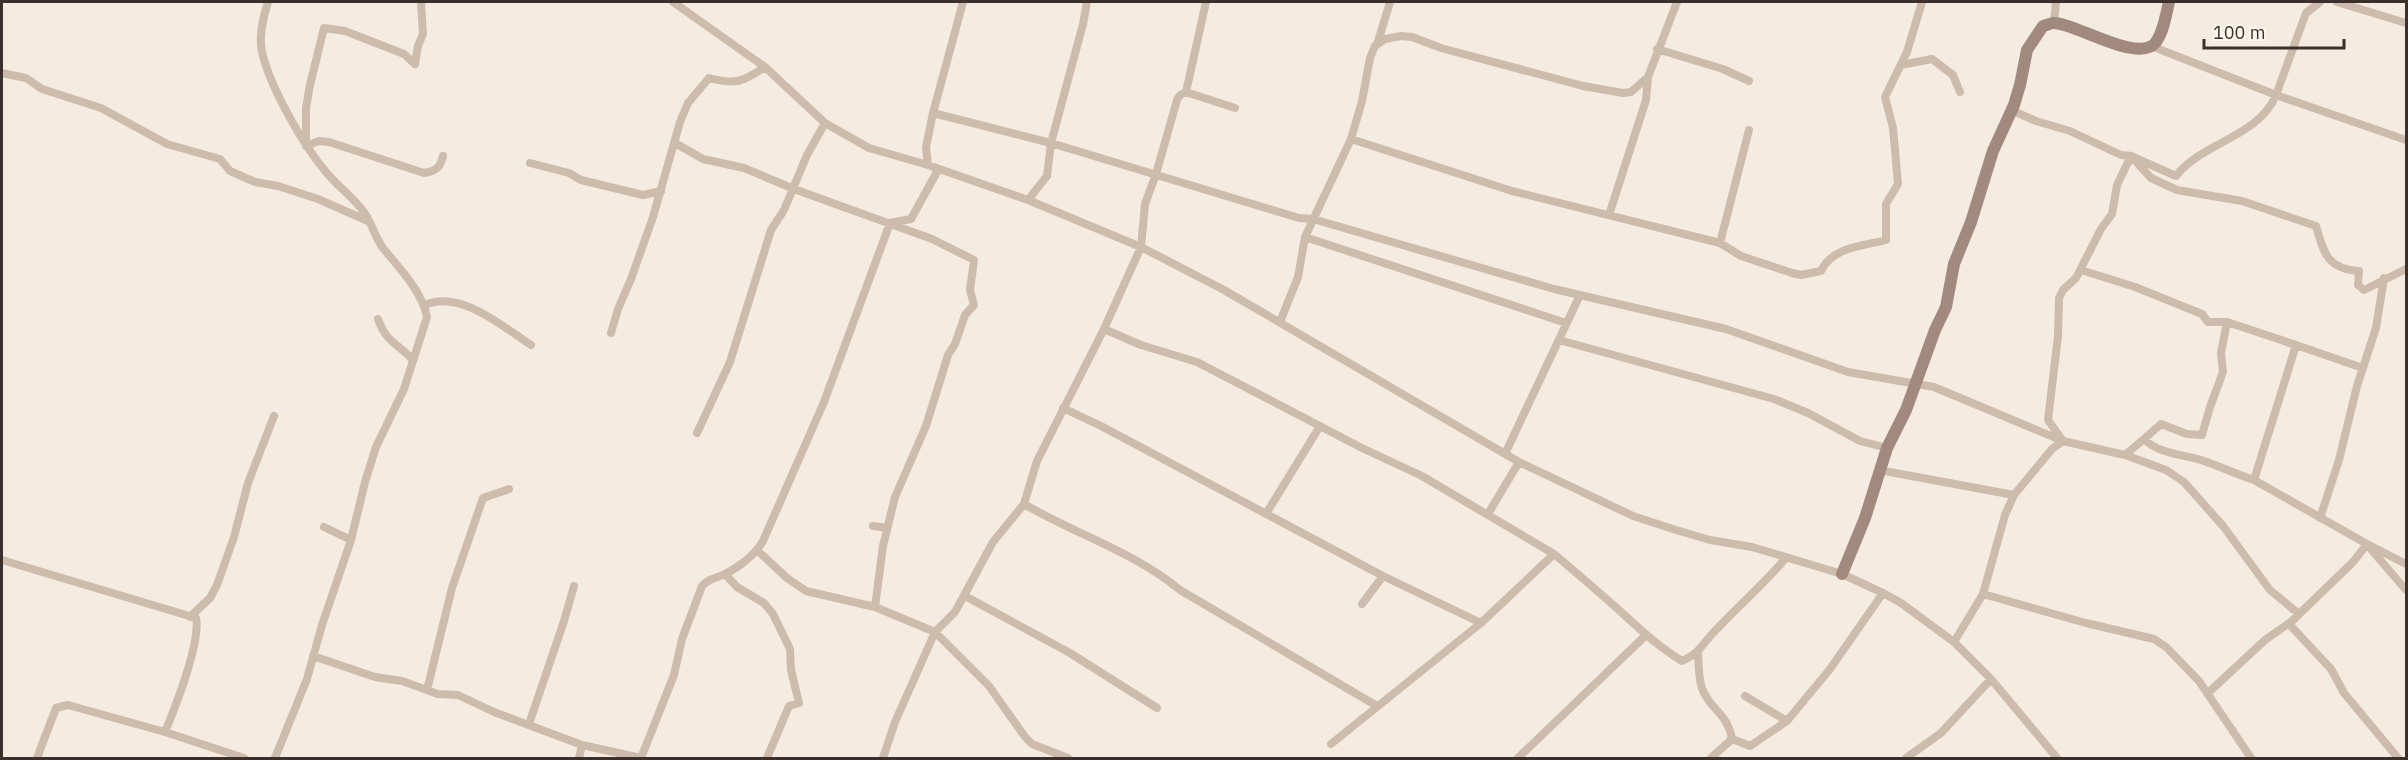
<svg xmlns="http://www.w3.org/2000/svg" width="2408" height="760" font-family="'IBM Plex Sans',sans-serif">
<style>
.lines{fill:none;stroke-linecap:round;stroke-linejoin:round}
.street{stroke:#cdbbac;stroke-width:8}
.secondary{stroke:#a18a7d;stroke-width:12}
</style>
<rect width="100%" height="100%" fill="#f4ebe1"/>
<g class="lines">
<path class="street" d="M268,2c-5,15 -10,38 -5,54 9,34 40,89 63,116 11,14 27,25 38,40 8,11 10,24 19,36 16,20 39,43 44,69l-23,72 -28,58 -11,35 -14,58 -29,85 -15,54 -32,79
M673,2l92,65 60,56 44,25 59,17 100,35 113,47 83,43 295,172 114,54 43,14 34,10 42,7 90,27 41,19 18,10 53,39 37,37 66,79
M2337,2l69,21
M2054,23l2,-21
M1377,45l13,-43
M2151,46l125,49 130,45
M1657,49l66,20 26,12
M415,64l-11,-10 -59,-23 -21,-3 -14,57 -4,23v38l13,-5 10,1 95,31c12,-2 16,-5 19,-17
M415,64l3,-18 5,-12 -2,-32
M1901,65l31,-6 21,16 7,17
M2,73l24,5 16,11 59,19 66,36 53,15 10,12 25,11 23,4 40,13 50,22
M1186,92l20,-90
M2011,110l25,11 34,10 51,24 10,1 20,22 26,12 65,11 74,25c8,27 11,43 43,45l-1,14 6,5 42,-21
M933,113l118,30 248,75 14,1 241,70 172,40 122,43 86,15 129,54 62,14 41,15 18,12 39,44 47,64 29,24
M1351,139l161,52 208,52 21,13 51,17 9,2 20,-4c11,-24 42,-25 65,-31v-36l12,-20 -5,-56 -8,-31 22,-45 15,-50
M675,143l28,16 41,9 50,21 138,50 42,21 -4,30 4,15 -9,10 -10,29 -7,11 -22,71 -31,71 -12,49 -8,61
M530,163l39,10 12,7 62,15 18,-4
M928,165l-2,-18 7,-34 30,-111
M1028,200l19,-24 4,-33 32,-119 4,-22
M1609,215l37,-115 2,-23 29,-75
M1305,237l261,86
M1720,243l29,-113
M2081,270l54,17 67,27 6,8h19l-6,31 2,19 -13,35 -8,28 -15,-1 -26,-10 -17,15
M425,305c35,-16 78,22 106,40
M378,319c8,23 19,24 35,41
M1280,322l18,-45 7,-40 46,-98 11,-38 8,-43 5,-12 10,-7 16,-3 11,1 29,11 142,38 40,7 8,-1 17,-15
M1104,329l37,16 56,17 165,86 60,28 132,78 -73,69 -150,121
M611,333l7,-24 13,-30 22,-62 27,-95 8,-19 21,-25c27,7 33,4 56,-11
M1559,340l215,59 34,14 52,28 27,7
M2296,345l67,23
M1063,408l38,18 282,150 98,47
M697,433l33,-71 41,-132 13,-20 23,-55 18,-32
M2063,441l-15,-21 10,-84 1,-38 4,-8 13,-12 25,-49 11,-15 5,-29 14,-29 45,20c26,-34 83,-39 100,-81l30,-82 14,-11
M1505,454l75,-159
M2125,455l19,-16c15,15 37,15 57,21 18,6 35,14 53,20l42,-135 -69,-23
M1879,470l135,25
M2254,480l113,64 39,20
M1024,504c51,30 110,48 156,86l197,116
M1266,514l54,-88
M1488,514l31,-52
M2320,518l19,-58 18,-74 19,-58 8,-50
M873,526l14,2
M324,527l27,13
M2369,547l37,43
M757,550l30,28 19,13 69,16 60,25 54,54 36,51 7,7 36,14
M1554,554c19,16 38,32 57,49 24,21 44,42 71,58 19,-9 18,-14 31,-28 24,-26 50,-48 73,-75
M2,560l194,58c5,24 -21,90 -31,114
M725,574l12,13 27,16 9,11 17,35 1,21 8,33 -10,3 -22,52
M1983,594l103,29 68,16 12,8 33,34 52,77
M965,596l105,57 87,55
M1362,604l21,-28
M190,617l20,-19 7,-13 17,-48 14,-54 26,-67
M2289,624l42,45 13,24 54,65
M1954,642l29,-48 22,-79 9,-20 38,-46 11,-8
M1698,653c1,12 0,27 5,38 10,21 24,22 29,48
M313,656l62,21 27,4 36,13 20,1 36,17 88,33 59,13
M427,690l25,-102 31,-90 26,-9
M2208,693l57,-53 27,-19 61,-59 14,-18
M1745,696l42,25 43,-52 53,-76
M529,724l35,-103 10,-35
M1732,739l18,7 37,-25
M37,758l19,-50 12,-3 97,27 79,26
M579,758l3,-13
M641,758l33,-83 8,-36 20,-53c6,-7 13,-8 21,-11 15,-7 32,-20 40,-34l61,-139 66,-179 21,-4 27,-49
M883,758l12,-36 40,-90 20,-20 38,-70 31,-38 13,-43 67,-132 37,-82 4,-43 11,-30 21,-74 3,-5 6,-3 49,16
M1518,758l127,-122
M1711,758l21,-19
M1906,758l35,-25 50,-54"/>
<path class="secondary" d="M1842,574l23,-56 22,-70 19,-38 29,-80 11,-23 8,-43 17,-42 22,-71 21,-46 6,-20 7,-35 16,-24c4,-1 6,-2 10,-3 21,-1 86,42 103,19 8,-11 10,-28 13,-40"/>
</g>
<rect width="2408" height="760" fill="none" stroke="#3b302b" stroke-width="6"/>
<path d="M2204 39v9h140v-9" fill="none" stroke="#3b302b" stroke-width="3"/>
<text x="2213" y="39" font-size="18" fill="#3b302b" stroke="#fbf5ee" stroke-width="4.5" paint-order="stroke">100 m</text>
</svg>
